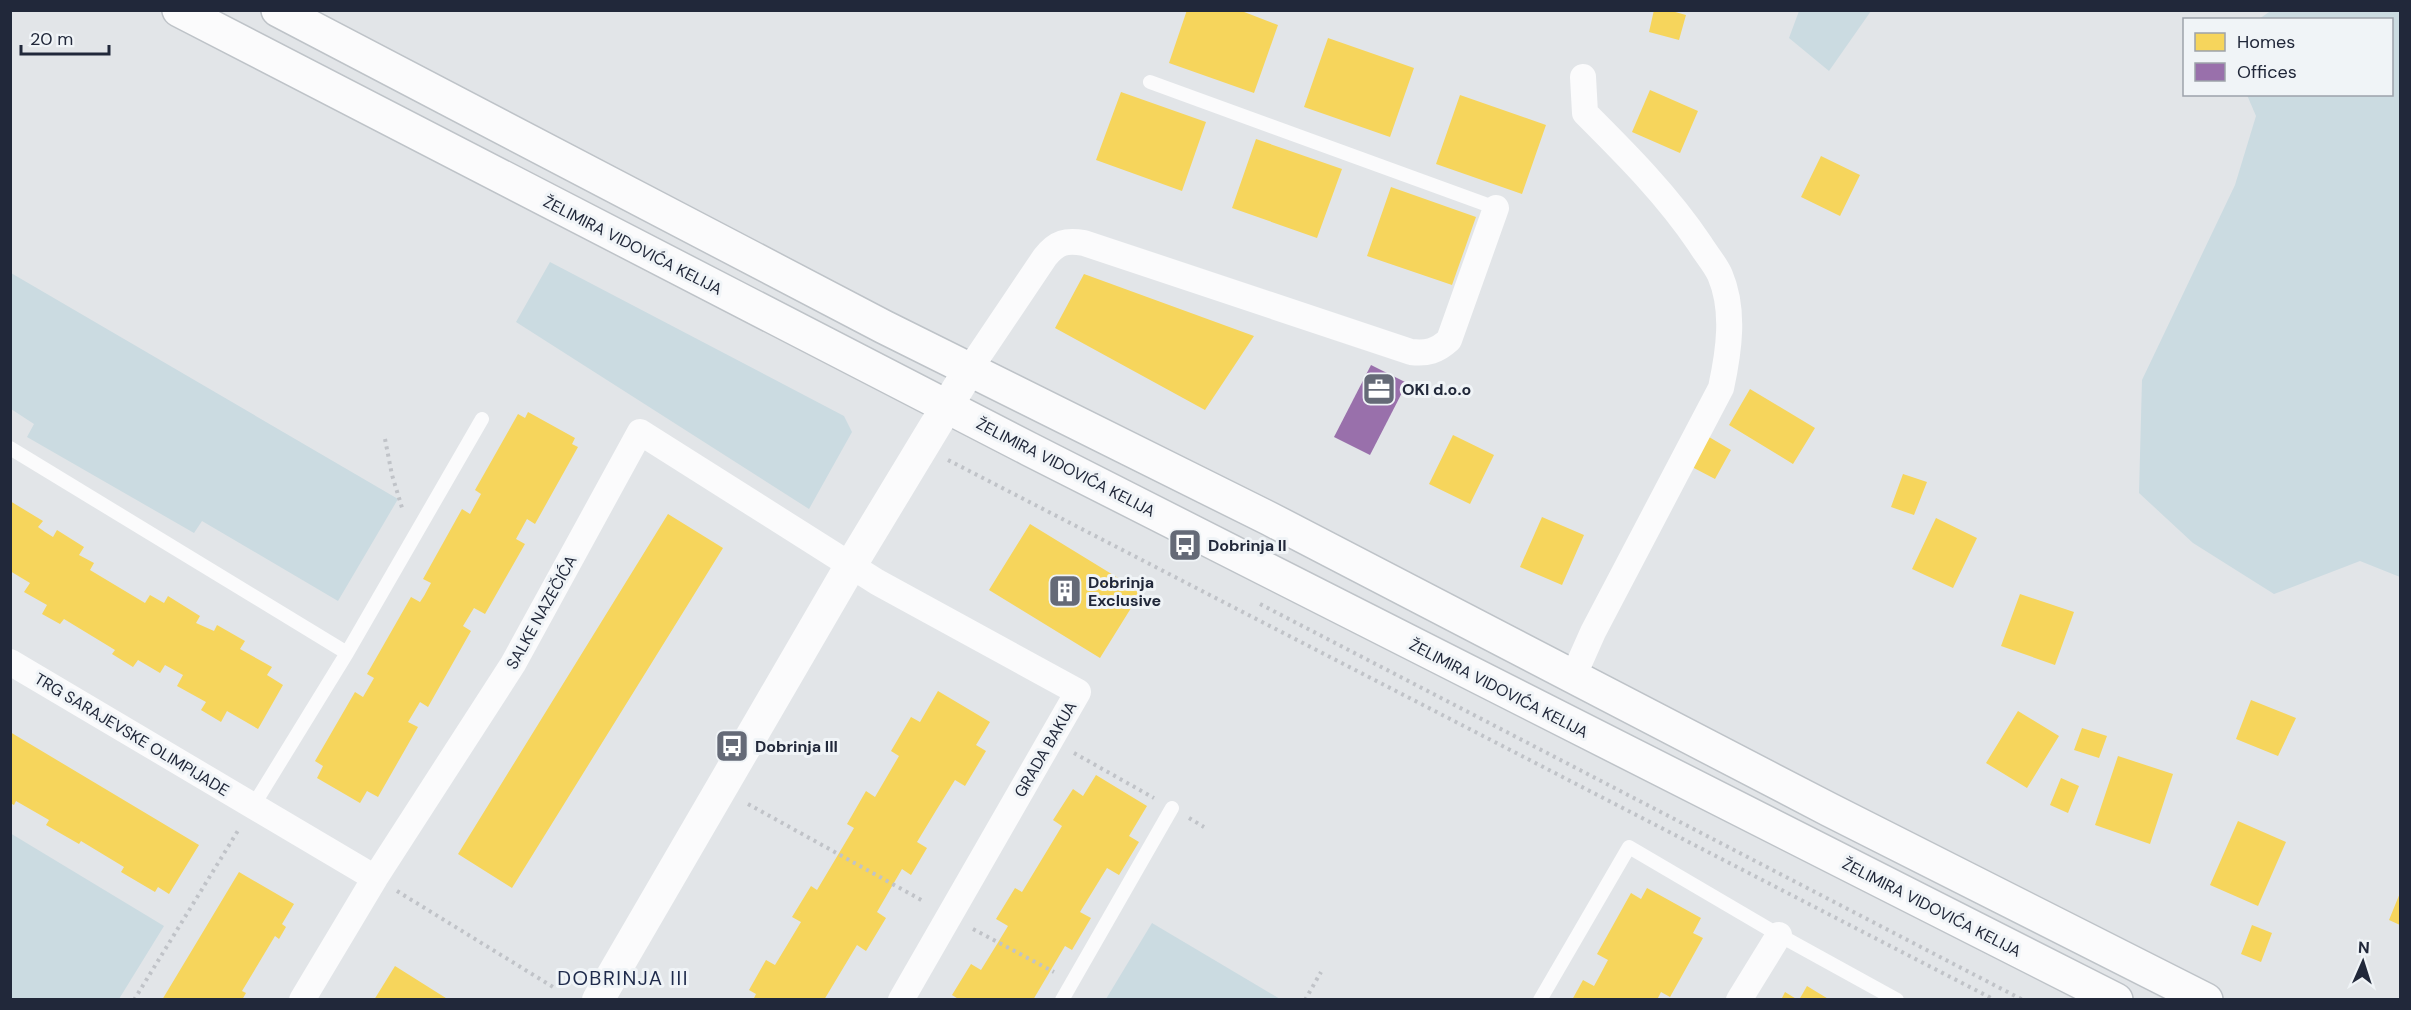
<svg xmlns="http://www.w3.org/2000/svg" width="2411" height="1010" font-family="'DM Sans',sans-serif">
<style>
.green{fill:#cbdbe1}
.homes{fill:#f6d55c}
.offices{fill:#9970ab}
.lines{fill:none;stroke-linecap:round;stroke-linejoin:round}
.secondary-casing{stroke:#bec3c8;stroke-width:36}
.path{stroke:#c0c3c8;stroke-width:4;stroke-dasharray:3 4.5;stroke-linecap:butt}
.service{stroke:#fbfbfc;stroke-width:14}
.minor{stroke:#fbfbfc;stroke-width:26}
.tertiary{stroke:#fbfbfc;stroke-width:32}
.secondary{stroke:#fbfbfc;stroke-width:33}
.labels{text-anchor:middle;stroke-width:6;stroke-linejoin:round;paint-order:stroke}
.street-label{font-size:16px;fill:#21283a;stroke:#f0f4f7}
.poi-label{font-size:16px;font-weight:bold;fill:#21283a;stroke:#f0f4f7;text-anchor:start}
.quarter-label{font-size:20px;letter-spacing:1.5px;fill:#1e2a4b;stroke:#f0f4f7}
</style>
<rect width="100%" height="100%" fill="#e2e5e8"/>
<path class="green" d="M2272,10l128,1v566l-40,-16 -86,33 -81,-51 -54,-50 3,-113 93,-195 21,-69 -9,-21 145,-1v-74l-133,-1z
M1799,11v-1l72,1 -42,60 -40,-33z
M550,262l294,154 8,16 -43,77 -293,-187z
M11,273l387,226 -60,102 -136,-80 -8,12 -167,-96 7,-13 -23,-15z
M10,833l154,93 -45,73h-108z
M1152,923l128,76h-174z"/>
<path class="homes" d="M1187,10h52l39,15 -24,68 -85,-30z
M1654,10h14l18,5 -7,25 -30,-8z
M1328,38l86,30 -24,69 -86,-30z
M1650,90l48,21 -18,42 -48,-21z
M1121,92l85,30 -24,69 -86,-31z
M1460,95l86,30 -24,69 -86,-30z
M1256,139l86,30 -25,69 -85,-30z
M1821,156l39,19 -20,41 -39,-19z
M1391,187l85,30 -24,68 -85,-29z
M1084,274l170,62 -49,74 -150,-82z
M1750,389l65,39 -22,36 -64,-39z
M528,412l47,26 -3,6 6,3 -43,77 -8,-5 -11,20 9,5 -40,70 -11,-6 -11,18 8,5 -43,76 -8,-5 -12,20 10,5 -40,70 -11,-6 -7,12 -43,-25 6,-12 -8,-5 40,-69 8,5 11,-19 -7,-4 44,-77 9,5 4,-6 7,-13 -8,-4 39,-70 8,5 11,-20 -6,-4 43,-76 7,4z
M1453,435l41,20 -24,49 -41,-20z
M1709,437l22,13 -16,29 -23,-12z
M1903,474l24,8 -13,33 -23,-8z
M10,501l33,20 -5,6 7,5 8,5 4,-7 27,17 -5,8 15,8 -4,7 55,33 5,-8 14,8 4,-7 32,20 -4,7 18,8 3,-6 28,16 -5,8 32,18 -5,8 16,10 -25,44 -31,-18 -6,11 -20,-12 5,-8 -29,-16 6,-11 -18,-10 -5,8 -22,-13 -5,7 -21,-13 3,-4 -51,-31 -4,5 -18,-10 5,-9 -23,-13 6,-9 -20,-12z
M668,514l55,34 -211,340 -54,-34z
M1542,517l42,18 -22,50 -42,-18z
M1936,518l41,20 -24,50 -41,-19z
M1030,524l111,68 -41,66 -111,-68z
M2020,594l54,18 -19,53 -54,-19z
M938,691l52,31 -14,23 10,6 -21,35 -10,-6 -18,29 -20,33 10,6 -16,27 -9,-6 -25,43 9,6 -20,33 -9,-6 -33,55h-71l3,-6 -7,-4 17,-30 9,5 26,-43 -9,-5 19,-31 6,4 37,-62 -7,-4 19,-33 9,6 24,-41 -8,-5 20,-34 9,5z
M2251,700l45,18 -18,38 -42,-17z
M2018,711l41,25 -32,52 -41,-25z
M2082,728l25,8 -8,22 -25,-8z
M10,732l189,113 -30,49 -11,-7 -3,5 -34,-20 3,-5 -43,-26 -2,3 -33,-19 3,-5 -33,-19 -2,4 -4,-2z
M2118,756l55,18 -23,70 -55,-19z
M1096,775l51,31 -18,30 10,6 -20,33 -12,-7 -27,44 11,6 -19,32 -7,-4 -32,54h-73l-8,-5 19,-31 10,6 13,-21 14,-23 -12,-7 19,-31 7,4 40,-66 -9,-6 20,-31 10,7z
M2061,778l18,8 -11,27 -18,-8z
M2238,821l48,21 -28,64 -48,-21z
M239,872l55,32 -12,20 4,3 -7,12 -4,-3 -33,55 4,2 -4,7h-80z
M1647,888l54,30 -8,15 10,5 -33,59 -9,-5 -4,8h-85l11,-20 11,6 6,-11 8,-15 -11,-6 34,-61 10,6z
M2400,893v32l-11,-5z
M2252,925l20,8 -11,29 -20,-8z
M395,966l54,34h-75z
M1807,986l23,14h-31z
M1785,992l13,8h-17z"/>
<path class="offices" d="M1371,365l36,18 -37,72 -36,-18z"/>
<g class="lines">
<defs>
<path id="secondary" d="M179,10l850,439 1087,551
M278,10l606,317 386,192 560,291 376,190"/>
</defs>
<use href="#secondary" class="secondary-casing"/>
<path class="path" d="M385,439l7,36 11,36
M948,460l1047,540
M1260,604l763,396
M1074,753l80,45
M748,804l177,98
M1189,818l15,9
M397,891l156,96
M973,929l81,43
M134,1000l105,-171
M1305,1000l16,-28"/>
<path class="service" d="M1150,82l346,126
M10,448l337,205
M253,806l94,-153 135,-234
M1062,1000l110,-192
M1540,1000l89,-153 150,88 118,65"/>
<path class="minor" d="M969,370l76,-113c12,-15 21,-17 39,-14l327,109c16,2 26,-1 38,-12l47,-132
M10,662l365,216
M1573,677l20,-45 128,-244c8,-37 14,-78 -1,-113 -5,-11 -14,-21 -20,-31 -33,-49 -74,-90 -115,-131l-2,-36
M302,1000l73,-122 138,-214 127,-232 237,150 201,110 -177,308
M1739,1000l40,-65"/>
<path class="tertiary" d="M598,1000l253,-435 118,-195"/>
<use href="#secondary" class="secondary"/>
</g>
<defs>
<symbol id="office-square" viewBox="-11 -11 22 22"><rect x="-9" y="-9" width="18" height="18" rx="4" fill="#656a77" stroke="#f0f4f7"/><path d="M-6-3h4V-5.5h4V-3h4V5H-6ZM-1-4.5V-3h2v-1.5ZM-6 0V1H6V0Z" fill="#fff"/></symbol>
<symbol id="bus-square" viewBox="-11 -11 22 22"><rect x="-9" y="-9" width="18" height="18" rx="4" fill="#656a77" stroke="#f0f4f7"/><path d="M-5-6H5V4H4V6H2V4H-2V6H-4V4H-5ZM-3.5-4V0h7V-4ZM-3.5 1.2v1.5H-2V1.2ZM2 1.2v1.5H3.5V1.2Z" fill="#fff"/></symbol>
<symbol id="building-square" viewBox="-11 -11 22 22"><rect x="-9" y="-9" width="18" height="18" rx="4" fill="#656a77" stroke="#f0f4f7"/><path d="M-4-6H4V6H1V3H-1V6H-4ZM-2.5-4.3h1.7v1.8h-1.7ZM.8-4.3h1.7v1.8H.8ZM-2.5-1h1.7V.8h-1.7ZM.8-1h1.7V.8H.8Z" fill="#fff"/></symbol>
</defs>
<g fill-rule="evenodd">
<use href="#office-square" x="1360" y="370" width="38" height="38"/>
<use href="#bus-square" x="1166" y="526" width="38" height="38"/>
<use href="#building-square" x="1046" y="572" width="38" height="38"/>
<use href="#bus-square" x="713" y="727" width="38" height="38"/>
</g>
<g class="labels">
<g class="street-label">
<text transform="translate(633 245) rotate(27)" y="6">ŽELIMIRA VIDOVIĆA KELIJA</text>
<text transform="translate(1066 467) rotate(27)" y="6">ŽELIMIRA VIDOVIĆA KELIJA</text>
<text transform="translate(541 612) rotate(-61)" y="6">SALKE NAZEČIĆA</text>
<text transform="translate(1499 688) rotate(27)" y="6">ŽELIMIRA VIDOVIĆA KELIJA</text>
<text transform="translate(132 734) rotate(31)" y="6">TRG SARAJEVSKE OLIMPIJADE</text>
<text transform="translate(1045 749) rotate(-60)" y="6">GRADA BAKUA</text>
<text transform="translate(1932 907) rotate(27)" y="6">ŽELIMIRA VIDOVIĆA KELIJA</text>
</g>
<g class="poi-label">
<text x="1402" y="395">OKI d.o.o</text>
<text x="1208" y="551">Dobrinja II</text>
<text x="1088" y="588">Dobrinja<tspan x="1088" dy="18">Exclusive</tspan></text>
<text x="755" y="752">Dobrinja III</text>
</g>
<g class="quarter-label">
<text x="623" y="985">DOBRINJA III</text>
</g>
</g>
<rect width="2411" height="1010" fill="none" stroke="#21283a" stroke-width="24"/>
<rect x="2183" y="18" width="210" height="78" fill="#f0f4f7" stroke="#9da2ab" stroke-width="1.5"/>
<rect x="2195" y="33" width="30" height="18" fill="#f6d55c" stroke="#9da2ab" stroke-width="1.5"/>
<text x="2237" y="48" font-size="18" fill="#21283a">Homes</text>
<rect x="2195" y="63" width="30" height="18" fill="#9970ab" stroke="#9da2ab" stroke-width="1.5"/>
<text x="2237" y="78" font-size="18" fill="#21283a">Offices</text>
<g transform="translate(2363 962) rotate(3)" stroke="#f0f4f7" stroke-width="4.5" paint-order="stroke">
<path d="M0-4.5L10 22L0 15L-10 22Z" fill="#21283a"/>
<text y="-9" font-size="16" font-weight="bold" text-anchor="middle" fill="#21283a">N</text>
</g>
<path d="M21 45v9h88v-9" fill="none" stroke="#21283a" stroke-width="3"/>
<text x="30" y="45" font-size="18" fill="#21283a" stroke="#f0f4f7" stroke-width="4.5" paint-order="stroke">20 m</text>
</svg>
